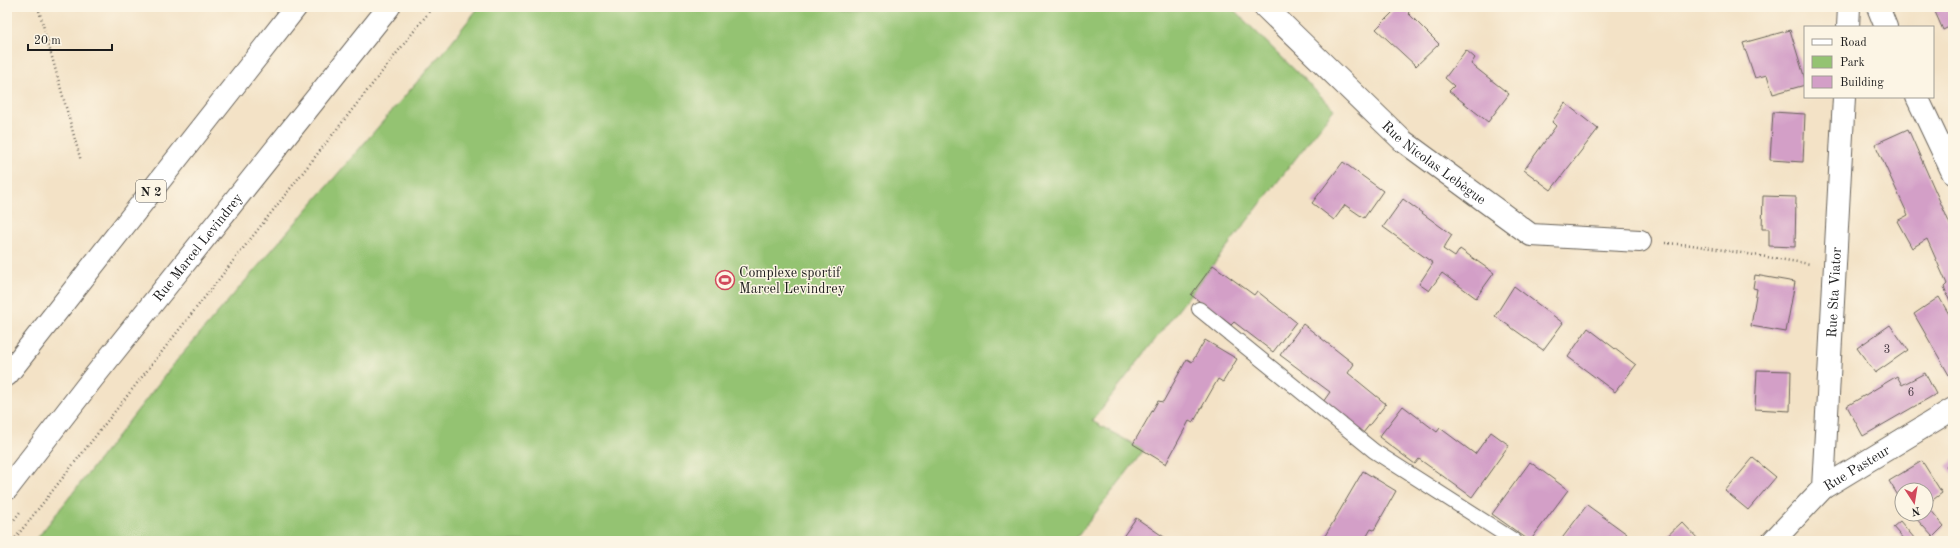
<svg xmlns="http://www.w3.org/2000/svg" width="1960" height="548" font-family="'Old Standard TT',serif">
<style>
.green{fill:#94c372;stroke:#587047}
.building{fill:#d39fc7}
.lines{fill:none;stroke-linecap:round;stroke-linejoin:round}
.service-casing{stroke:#676158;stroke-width:16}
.minor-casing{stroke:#676158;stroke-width:24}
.tertiary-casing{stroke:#676158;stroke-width:24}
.secondary-casing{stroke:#676158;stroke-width:24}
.primary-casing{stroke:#676158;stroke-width:24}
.path{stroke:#676158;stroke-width:2.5;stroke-dasharray:1 3;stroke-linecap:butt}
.service{stroke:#fff;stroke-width:14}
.minor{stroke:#fff;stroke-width:22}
.tertiary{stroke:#fff;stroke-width:22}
.secondary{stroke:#fff;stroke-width:22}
.primary{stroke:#fff;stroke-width:22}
.labels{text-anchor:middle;stroke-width:3;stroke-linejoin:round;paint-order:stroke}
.number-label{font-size:12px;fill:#4a3d47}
.shield{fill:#fcf5e5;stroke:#5f5d58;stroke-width:1}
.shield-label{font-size:13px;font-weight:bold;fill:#1c1c1c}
.street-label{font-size:14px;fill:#1c1c1c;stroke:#fcf5e5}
.poi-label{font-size:14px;fill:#1c1c1c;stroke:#fcf5e5;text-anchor:start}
</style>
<rect width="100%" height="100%" fill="#fcf5e5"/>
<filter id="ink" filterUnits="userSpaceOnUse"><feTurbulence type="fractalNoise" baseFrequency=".025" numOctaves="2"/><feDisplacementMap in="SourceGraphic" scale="8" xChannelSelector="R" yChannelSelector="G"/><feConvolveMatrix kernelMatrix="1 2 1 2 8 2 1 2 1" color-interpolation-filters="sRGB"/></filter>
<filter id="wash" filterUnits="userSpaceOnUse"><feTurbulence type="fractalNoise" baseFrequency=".012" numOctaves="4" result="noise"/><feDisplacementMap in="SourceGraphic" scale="16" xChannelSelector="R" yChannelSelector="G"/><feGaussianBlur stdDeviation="0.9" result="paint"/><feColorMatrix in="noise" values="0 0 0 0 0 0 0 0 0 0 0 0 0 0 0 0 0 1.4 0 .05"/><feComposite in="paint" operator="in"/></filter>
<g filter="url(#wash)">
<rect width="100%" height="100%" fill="#f3e2c6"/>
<path class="green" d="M479,7h752l103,102 -242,312 52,29 -70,91h-1039l142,-181 271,-314z"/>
<g id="blocks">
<path class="building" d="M1398,7h16l-6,6 31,31 -23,22 -40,-37z
M1933,7h20v18l-10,5z
M1790,30l15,49v6l-32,9 -6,-19 -12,3 -12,-35z
M1466,50l9,8 -4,6 38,30 -21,28 -39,-31 5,-5 -9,-8z
M1565,103l33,26 -47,61 -27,-20 32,-44 -4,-4z
M1773,112l32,2 -2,48 -33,-2z
M1908,129l45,102v77l-9,-21 3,-3 -20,-45 -15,9 -15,-27 11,-6 -33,-71z
M1343,162l40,29 -19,27 -19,-13 -11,15 -22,-17z
M1763,196l33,1 -1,50 -26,-1v-17h-7z
M1403,199l49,36 -9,14 12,8 5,-8 34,24 -18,25 -34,-25 -13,18 -10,-7 14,-21 -50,-36z
M1213,265l41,30 3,-4 39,31 -23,30 -39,-30 -3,3 -40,-30z
M1755,275l40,7 -9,50 -35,-6 6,-37 -4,-1z
M1514,286l49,37 -20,27 -48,-34z
M1939,297l14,24v61l-39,-68z
M1303,324l51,40 -6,9 38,31 -23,29 -40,-31 7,-10 -50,-37z
M1890,325l18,25 -33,23 -18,-25z
M1588,328l48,37 -21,27 -47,-35z
M1205,340l32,19 -14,23 -5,-3 -25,44 -4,-2 -23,43 -33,-20 25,-43 5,1 24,-43 5,3z
M1757,370l34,1 -1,40 -35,-2z
M1925,373l11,21 -73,42 -16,-30 50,-30 5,9z
M1403,406l34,26 3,-4 35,26 16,-22 18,13 -37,52 -53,-38 -4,5 -36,-27z
M1753,458l23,19 -28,33 -23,-19z
M1953,460v14l-7,-8z
M1922,461l20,32 -12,9 3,5 -3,2 14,17 -11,11 -21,-23h14v-24h-24v12l-13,-21z
M1530,462l38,28 -38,51 -38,-27z
M1363,471l33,20 -22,39 -3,-1 -7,12h-42z
M1587,505l40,29 -6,7h-61z
M1136,518l34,23h-50z
M1900,521l15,18 -4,2h-6l-12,-14z
M1682,522l18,19h-38z"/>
</g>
</g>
<g filter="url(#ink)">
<use href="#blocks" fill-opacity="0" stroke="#676158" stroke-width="1"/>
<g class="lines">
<defs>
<path id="service" d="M1199,309l175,142 141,90"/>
<g id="minor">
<path id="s1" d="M1265,7l138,134 128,94 109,6"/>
<path d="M1848,27l1,-20"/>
<path id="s2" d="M1823,488l21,-391"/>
</g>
<g id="tertiary">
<path id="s3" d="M7,489l86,-111 296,-371"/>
</g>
<g id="secondary">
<path d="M1878,7l8,20"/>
<path d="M1917,97l36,76"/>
<path id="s4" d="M1773,541l50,-53 130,-79"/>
</g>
<path id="primary" d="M7,375l289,-368"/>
</defs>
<use href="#service" class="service-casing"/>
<use href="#minor" class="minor-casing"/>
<use href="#tertiary" class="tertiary-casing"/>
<use href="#secondary" class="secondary-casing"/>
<use href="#primary" class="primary-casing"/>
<path class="path" d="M38,7l43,154
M1665,243l27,2 118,19
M7,529l13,-17
M13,541l420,-534"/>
<use href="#service" class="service"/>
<use href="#minor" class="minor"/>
<use href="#tertiary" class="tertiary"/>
<use href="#secondary" class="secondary"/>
<use href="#primary" class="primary"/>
</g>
</g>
<defs>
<symbol id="stadium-ring" viewBox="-11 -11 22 22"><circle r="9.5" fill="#fcf5e5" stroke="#d1495b" stroke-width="1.5"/><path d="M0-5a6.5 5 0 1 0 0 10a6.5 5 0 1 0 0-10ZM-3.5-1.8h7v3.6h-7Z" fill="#d1495b"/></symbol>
</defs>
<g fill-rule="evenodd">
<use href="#stadium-ring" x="714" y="269" width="22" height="22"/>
</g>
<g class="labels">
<g class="number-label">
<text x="1887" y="353">3</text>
<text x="1911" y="396">6</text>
</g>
<rect class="shield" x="136" y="180" width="30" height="22" rx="3"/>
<g class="shield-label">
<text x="151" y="196">N 2</text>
</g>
<g class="street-label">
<text dy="5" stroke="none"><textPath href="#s1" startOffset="230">Rue Nicolas Lebègue</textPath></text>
<text dy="5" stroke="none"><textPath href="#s3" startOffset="308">Rue Marcel Levindrey</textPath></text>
<text dy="5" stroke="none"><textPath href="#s2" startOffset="196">Rue Sta Viator</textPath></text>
<text dy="5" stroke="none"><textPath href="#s4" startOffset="112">Rue Pasteur</textPath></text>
</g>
<g class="poi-label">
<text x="739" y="277">Complexe sportif<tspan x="739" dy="16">Marcel Levindrey</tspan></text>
</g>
</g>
<rect width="1960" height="548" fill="none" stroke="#fcf5e5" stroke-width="24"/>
<rect x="1804" y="26" width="130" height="72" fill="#fcf5e5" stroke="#a29e95"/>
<rect x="1812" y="39" width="20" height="6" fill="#ffffff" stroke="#a29e95"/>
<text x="1840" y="46" font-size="12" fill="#1c1c1c">Road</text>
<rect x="1812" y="56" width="20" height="12" fill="#94c372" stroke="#a29e95"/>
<text x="1840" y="66" font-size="12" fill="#1c1c1c">Park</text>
<rect x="1812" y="76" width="20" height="12" fill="#d39fc7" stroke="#a29e95"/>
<text x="1840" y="86" font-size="12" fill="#1c1c1c">Building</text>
<g transform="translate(1914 502) rotate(168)"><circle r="19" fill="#fcf5e5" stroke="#a29e95"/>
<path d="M0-3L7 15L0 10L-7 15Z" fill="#d1495b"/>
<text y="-6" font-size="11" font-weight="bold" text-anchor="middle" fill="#1c1c1c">N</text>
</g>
<path d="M28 44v6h84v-6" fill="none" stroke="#1c1c1c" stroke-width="2"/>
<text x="34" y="44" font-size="12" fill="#1c1c1c" stroke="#fcf5e5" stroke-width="3" paint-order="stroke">20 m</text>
</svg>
